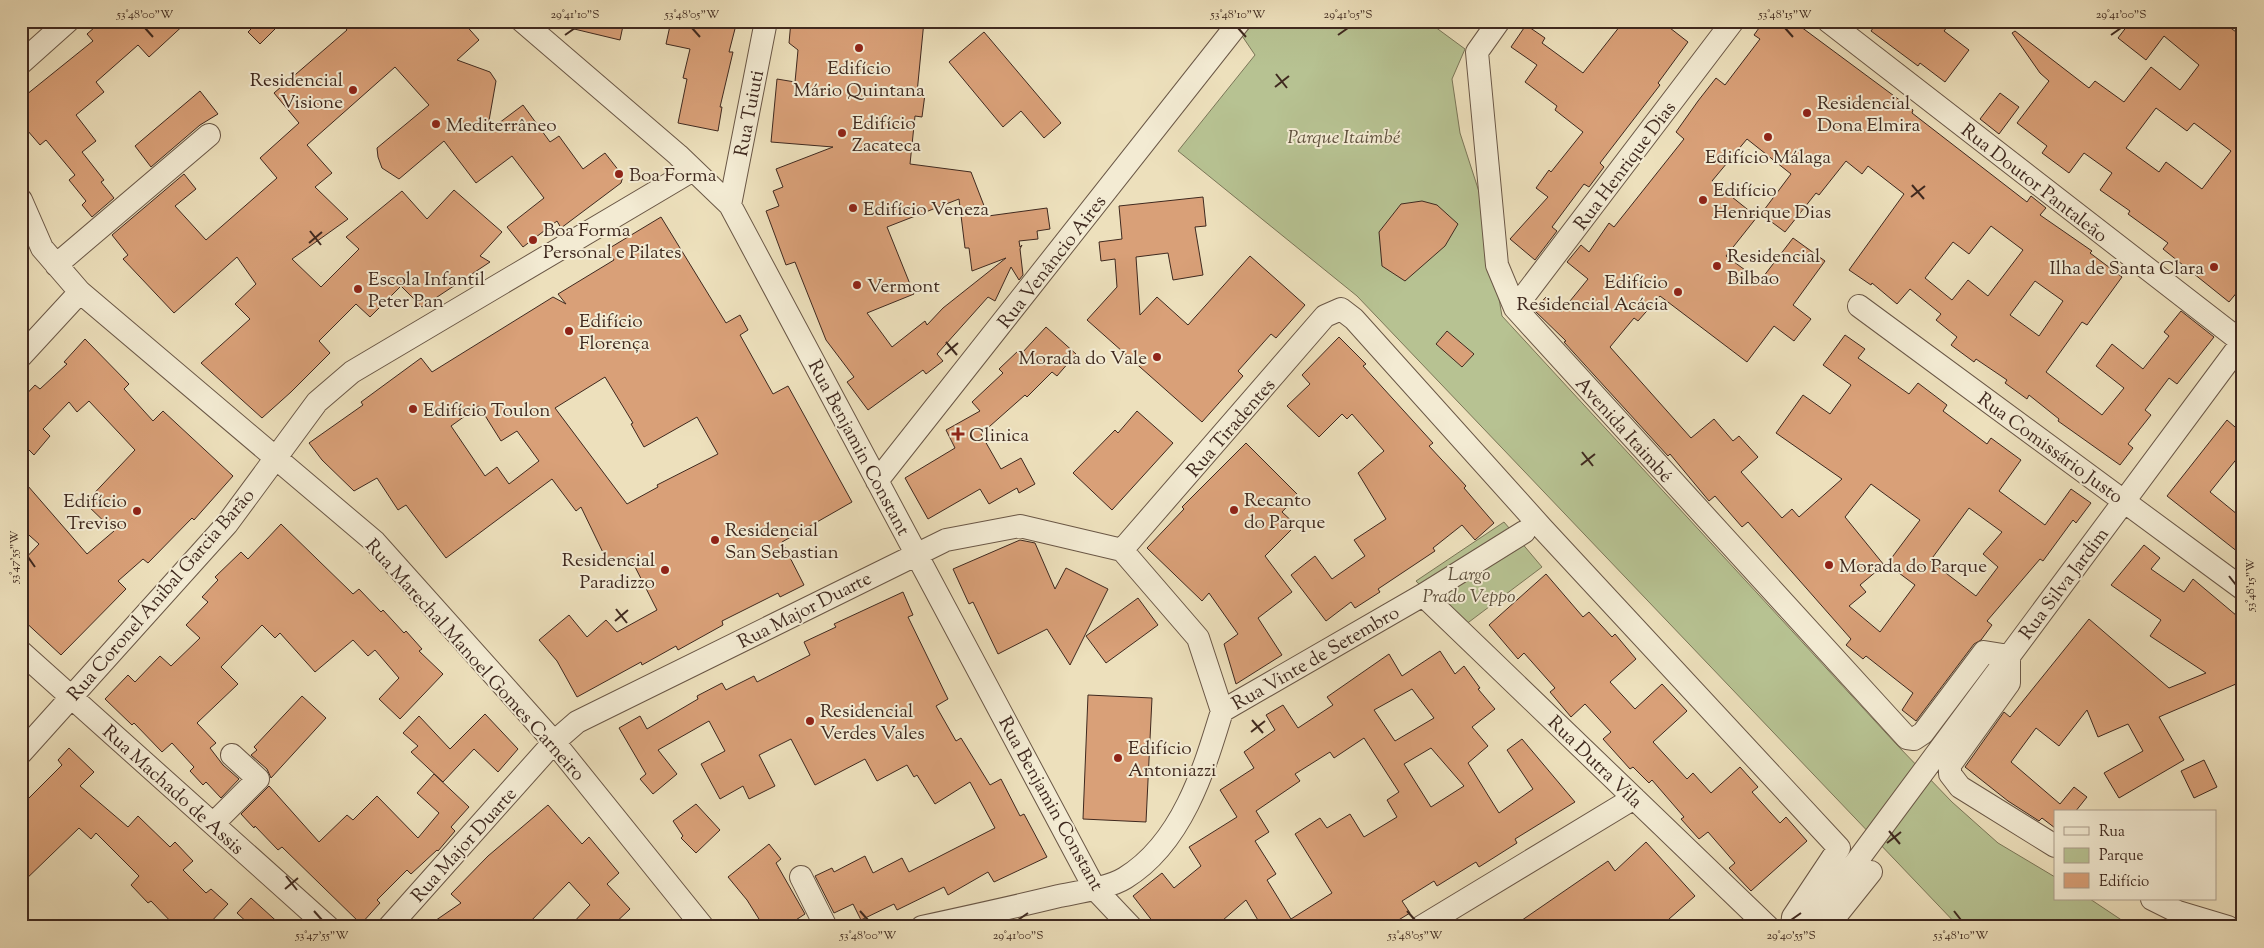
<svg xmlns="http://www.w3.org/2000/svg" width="2264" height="948" font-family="'Sorts Mill Goudy',serif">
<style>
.green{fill:#b7c292;stroke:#7b7658}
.building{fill:#d9a078;stroke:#3f291f;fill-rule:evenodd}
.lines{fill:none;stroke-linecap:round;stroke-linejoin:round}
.minor-casing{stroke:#6a5746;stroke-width:24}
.minor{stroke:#f3ebd3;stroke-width:22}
.ticks{fill:none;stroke:#3f291f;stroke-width:2}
.poi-dot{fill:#8f2418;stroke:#f3ebd3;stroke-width:2}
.labels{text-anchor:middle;stroke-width:4;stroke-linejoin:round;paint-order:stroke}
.poi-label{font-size:19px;fill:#3f291f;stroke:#f3ebd3;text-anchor:start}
.street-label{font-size:19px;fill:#3f291f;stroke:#f3ebd3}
.park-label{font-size:19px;font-style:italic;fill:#5d4f3c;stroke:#f3ebd3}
.neatline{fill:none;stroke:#3f291f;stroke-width:2}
.ticks-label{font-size:12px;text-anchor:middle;fill:#3f291f}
</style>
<rect width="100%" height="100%" fill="#ede0bc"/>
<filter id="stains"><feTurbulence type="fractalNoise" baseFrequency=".004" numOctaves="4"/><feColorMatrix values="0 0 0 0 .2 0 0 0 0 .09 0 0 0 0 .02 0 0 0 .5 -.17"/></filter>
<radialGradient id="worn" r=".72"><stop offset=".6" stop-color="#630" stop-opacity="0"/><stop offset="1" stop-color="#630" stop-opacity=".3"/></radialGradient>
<path class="green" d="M1232,21h195l38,28 -13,30 8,54 22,68 20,115 395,429 55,57 46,41 57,34v22h35l42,28h-173l-602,-631 -179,-145 77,-96z
M1504,522l38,45 -81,61 -45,-47z"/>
<path class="building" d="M102,21h86l-39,36 -11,-12 -42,37 8,10 -28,23 20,26 -14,11 22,28 -3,2 13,16 -22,19 -10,-12 4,-4 -17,-21 6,-5 -29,-35 -6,5 -19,-22v-24l72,-58 -6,-7z
M259,21h24l-23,23 -12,-12z
M340,21h122l17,19 -22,20 33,12 6,9 -9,51 36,-27 27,37 9,-6 24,33 22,-16 18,23 -2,7 -60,45 -4,-7 -34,26 -16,-20 37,-29 -32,-42 -36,27 -32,-42 -45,38 -17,-11 -4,-11 -1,-9 52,-43 -34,-38 -88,78 25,28 -17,14 33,32 -56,40 29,28 38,-38 -13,-12 56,-46 25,28 27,-29 48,42 -22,24 10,6 -68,45 -21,-21 -31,31 -14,-13 -37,37 11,12 -39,39 -29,26 -61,-55 49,-44 -15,-15 21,-20 -19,-27 -63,56 -51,-54 5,-4 -16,-20 72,-61 12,15 -21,17 31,34 71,-62 -17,-20 39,-35 -25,-30 73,-63z
M571,21h53l-4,19 -50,-12z
M671,21h66l-8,31h4l-13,55h2l-4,24 -40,-8 9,-44 -4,-1 7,-29 -24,-5z
M791,21h133l-7,72 8,1 -3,23 -7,-1 -5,48 61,8 17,44 59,-8 3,21 -13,2 1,8 -19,2 1,6 2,-2 -2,4 3,26 -4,5 -8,-13 -16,34 -7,-4 -51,57 6,7 -17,13 -3,-4 -55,40 -21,-28 7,-5 -28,-37 -31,-78 -9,3 -20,-54 13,-5 -6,-15 10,-4 -7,-18 57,-22 -62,-5 6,-63 18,3 3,-32 -9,-7zM959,199l6,49h4l3,23 34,-13 -63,50 -16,17 -2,-4 -33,26 -25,-34 47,-19 -27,-67z
M1624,21h37l27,21 -30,41 2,2 -60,78 4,4 -15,20 -5,-3 -32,43 5,4 -22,29 -25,-21 38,-42 -12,-9 13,-18 2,2 32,-40 -28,-22 2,-4 -32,-24 12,-17 -26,-18 15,-22 19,13 -3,5 41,30z
M1764,21h29l120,89 -1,3 115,89 4,-6 15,12 -6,7 52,36 -2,2 32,24 -35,48 -5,-3 -36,50 56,43 22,-27 -28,-22 16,-22 31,25 26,-33 -5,-4 17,-21 33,26 -37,47 -8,-6 -24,32 6,5 -23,29 5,4 -13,17 -62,-44 1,-2 -30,-24 -2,4 -22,-16 2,-3 -31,-21 -2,3 -23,-17 6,-8 -21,-17 5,-6 -31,-25 -13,15 -25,-21 -1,2 -22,-15 55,-76 -36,-28 -6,8 -16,-13 -27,34 -3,-2 -31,39 -24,-18 30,-40 -44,-35 -35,42 45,36 -31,39 34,25 33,-43 32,23 -32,44 18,14 -17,22 -20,-15 -27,36 -87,-66 -22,25 -4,-3 -24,29 81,91 23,-19 19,22 6,-5 19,21 -17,15 41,46 10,-9 7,8 43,-38 -66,-46 27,-38 27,19 21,-29 -28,-20 22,-30 20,14 -7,9 51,36 9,-11 29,22 -4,6 44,33 4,-6 30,22 -22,31 46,34 26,-36 20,14 -15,20 -3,-3 -30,41 -3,-2 -53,62 5,4 -11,15 -7,4 -58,77 -14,-11 11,-17 -47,-37 -3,3 -17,-14 5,-6 -103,-117 -6,5 -27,-31 -6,5 -39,-47 -2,2 -104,-114 2,-1 -32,-31 12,-13 15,15 27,-33 -21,-17 14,-17 8,7 20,-29 5,4 70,-88 -8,-7 22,-31 18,-23 9,7 35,-46 -6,-4zM1991,226l32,24 -35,46 -20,-16 -16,20 -27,-22 28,-36 16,12zM2035,281l28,20 -24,35 -29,-21zM1871,484l49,36 -33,44 28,21 -35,47 -31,-26 17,-14 -6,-7 24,-20 -39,-48zM1969,508l33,24 -19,22 15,13 -22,29 -46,-35z
M1878,21h74l-8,10 25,19 -24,32 -25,-19 -2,3 -47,-35z
M2131,21h90l22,16v248l-14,17 -66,-53 5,-6 -40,-29 2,-3 -30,-21 12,-17 -28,-20 -15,20 -27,-20 5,-7 -30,-23 32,-42 -9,-8 -28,-40 3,-2 74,57 6,-7 29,21 27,-35 29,23 19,-25 -35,-29 -18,24 -28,-22zM2156,108l31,23 7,-8 37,28 -29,38 -36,-27 -7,10 -33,-24z
M984,32l77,91 -17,15 -23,-27 -18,16 -54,-65z
M200,91l18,23 -18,11 -49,42 -16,-21z
M2000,93l19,14 -20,27 -19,-15z
M1203,197l3,29 -11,1 8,48 -30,5 -5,-27 -32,4 4,58 17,-18 31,28 62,-69 55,49 -29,33 -5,-4 -33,37 5,5 -41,46 -115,-102 30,-33 -2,-28 -14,2 -2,-19 23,-3 -3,-33z
M1422,201l15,4 21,19 -13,22 -40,35 -23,-15 -3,-34 22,-28z
M661,217l65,106 14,-8 8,15 -8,5 33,59 15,-8 64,116 -70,40 22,43 -24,12 -2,-4 -56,28 1,4 -45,25 -2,-4 -34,19 -1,-3 -64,35 -20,-36 -18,-21 30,-25 18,22 19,-17 11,12 40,-22 -27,-53 -20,10 -29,-60 -5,4 -24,-32 -106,79 -40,-53 -8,5 -21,-32 -23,13 -32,-31 -13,-17 54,-38 -2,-3 60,-44 11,14 121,-75 13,7 -8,-10 56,-34 -6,-11zM605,377l28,46 -2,1 13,23 53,-30 21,37 -61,31 1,2 -31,17 -72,-96zM479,406l22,35 16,-10 22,30 -30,23 -12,-17 -12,9 -34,-50z
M1046,327l30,27 -19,22 -5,-4 -25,25 -2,-2 -44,39 20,35 20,-11 14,26 -16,9 -2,-5 -28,16 -9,-15 -52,30 -23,-41 50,-30 -9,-18 34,-19 -8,-9 31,-29 -4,-4 20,-19 3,3z
M1447,331l27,23 -12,13 -26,-23z
M1339,337l27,27 -3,2 70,77 -4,3 37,40 -2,2 30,35 -19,17 -13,-15 -29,23 2,3 -57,38 2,3 -25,16 -4,-6 -25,19 -35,-46 24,-19 17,23 33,-23 -11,-16 32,-21 -28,-46 26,-22 -32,-37 -5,5 -5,-5 -23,23 -32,-31 23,-22 -8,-9z
M85,339l44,45 -5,5 29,32 10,-10 70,65 -39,44 -2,-2 -44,45 -5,-4 -25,22 8,8 -65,66 -40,-37v-55l18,-19 -18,-16v-50l66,76 27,-23 -29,-28 50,-53 -46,-49 -12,11 -8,-10 -26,27 7,7 -16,19 -13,-13v-42l14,-15 5,4 27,-25 -3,-2z
M1137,411l36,32 -61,67 -39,-37 42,-43 3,3z
M2227,420l16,14v17l-33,41 33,27v37l-76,-60z
M1246,443l52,52 -16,17 14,13 -31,31 27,36 -34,26 24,37 -46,29 -12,-40 14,-10 -29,-41 -7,8 -55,-53 37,-39 -2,-2z
M281,524l72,70 6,-5 22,23 2,-2 21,23 2,-2 16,18 -3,2 24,23 -43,45 -21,-20 20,-21 -24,-28 -7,6 -15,-16 -38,32 -35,-39 -5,5 -13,-13 -41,42 17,17 -41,39 19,20 -6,5 13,17 16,14 -18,19 -15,-16 -3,3 -13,-14 4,-4 -22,-24 -10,9 -28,-29 -2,2 -27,-26 23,-24 7,7 25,-26 11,10 29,-28 -14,-13 22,-23 -6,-5 16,-17 -3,-3 26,-25 7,7z
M1020,540l15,3 20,46 11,-21 42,21 -38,76 -23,-36 -49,25 -25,-52 -4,2 -16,-35z
M2144,545l16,13 -9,11 33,23 9,-13 50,42v60l-84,36 25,43 -65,38 -15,-25 39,-22 -15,-27 -30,13 -11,-27 -28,36 -23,-18 -25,34 49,42 14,-17 13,10 -12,15h-20v16l-13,-10 -3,3 -31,-20 -43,-34 39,-55 6,5 79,-98 80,69 37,-15 -56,-37 11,-16 -50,-35z
M1546,574l37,43 6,-5 23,25 3,-3 21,25 -26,23 25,27 27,-25 25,27 -34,31 34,37 6,-6 18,20 29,-26 18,20 -6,5 28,31 6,-6 21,24 -56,50 -22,-23 6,-5 -27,-31 -9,7 -18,-20 3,-2 -32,-37 -3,3 -16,-16 -3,2 -27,-30 8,-7 -26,-28 -14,13 -21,-25 5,-4 -31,-35 -6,6 -29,-34z
M903,592l10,23 -5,2 40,82 -12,7 20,35 5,-3 29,47 11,-6 19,37 4,-2 23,43 -53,25 -6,-10 -40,23 -4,-8 -47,23 -3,-6 -33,16 -8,-16 -19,9 -19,-37 17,-8 2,4 31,-16 8,17 29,-15 7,14 86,-44 -25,-46 -35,22 -18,-29 -3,2 -7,-12 -30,16 -12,-22 -50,26 -24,-46 -32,16 16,31 -26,13 -6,-13 -23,13 -19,-35 24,-13 -16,-30 -51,29 19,24 -24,20 -13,-15 6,-5 -27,-46 21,-12 7,13 51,-30 -1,-3 25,-13 4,7 28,-14 3,6 53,-27 -6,-13 32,-15 -2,-3z
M1138,598l20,27 -52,38 -20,-27z
M1440,651l15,23 9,-8 16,22 -2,1 17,20 -23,18 16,19 -20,17 31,50 34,-24 -26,-39 15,-11 53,63 -60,37 2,4 -38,24 -3,-5 -39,24 -3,-5 -32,20 8,12 -23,14h-125l-16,-27 -31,27h-58l-24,-31 29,-23 12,15 27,-22 -12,-19 48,-30 -17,-27 34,-22 -10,-16 31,-22 -9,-15 17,-10 15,23 35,-23 -6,-8 62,-43 13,22zM1412,689l22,29 -39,23 -21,-31zM1364,738l35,54 -12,8 10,17 -33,20 -14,-23 -23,14 -7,-10 -25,16 37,59 -41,26 -24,-39 9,-6 -21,-33 14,-9 -13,-21 44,-30 -5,-7 35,-22 4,6zM1431,748l33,38 -33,21 -27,-43z
M1088,695l64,3 -6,124 -63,-3z
M302,696l24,22 -55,60 -4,-9 -16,-14 6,-5 -3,-3z
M485,714l33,35 -20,23 -24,-23 -31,33 -32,-30 7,-6 -15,-13 16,-17 31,33z
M69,748l25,24 -14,14 48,41 10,-11 32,31 5,-5 18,19 -10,9 23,23 5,-4 17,15 -22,23h-30l-25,-26 -3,2 -17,-18 8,-9 -43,-43 -5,6 -12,-11 -58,56v-78l41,-41 -4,-5z
M2204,760l13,27 -23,11 -13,-27z
M434,774l35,33 -18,20 4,4 -17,20 -1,-1 -26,24 -4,-4 -30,30 3,3 -19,21 -79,-77 -4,3 -23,-24 -1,2 -13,-14 28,-28 50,56 28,-27 6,5 24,-24 41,42 21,-25 -22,-20z
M696,804l24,26 -24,23 -15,-15 2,-2 -10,-15z
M548,805l34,39 7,-7 30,36 -12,11 23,25 -19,18h-42l21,-22 -21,-23 -44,45h-99l35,-24 -10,-9 37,-38z
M1646,842l49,54 -35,31h-148l96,-66 7,10z
M769,844l12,15 -5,4 29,51 -20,13h-21l-17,-27 -19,-23z
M251,898l32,29h-31l-15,-14z"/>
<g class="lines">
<defs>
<path id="minor" d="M522,21l156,134 52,50 365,684 36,38
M1499,21l-22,31 20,213 18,43 392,430 7,1 9,-6 61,-81 25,4
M1828,21l414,321
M21,63l47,-42
M21,200l21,48 38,44 295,250 179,200 149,185
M730,205l36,-184
M56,265l153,-130
M1859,306l384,283
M1515,308l218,-287
M21,356l59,-64
M877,481l363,-460
M1122,550l203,-234 16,-7 13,10 188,209 297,320 -46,69 -1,10
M1423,595l345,332
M21,652l307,275
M2009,656v27l-59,82v9l10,13 95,59
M21,753l206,-229 90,-122 35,-30 341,-202
M213,824l45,-45 -26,-24
M801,877l25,50
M2152,899l26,13 50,15
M389,927l165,-185 23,-20 369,-182 74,-14 102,24 76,88 24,73
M922,927c46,-10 92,-20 137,-31 20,-4 50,-8 66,-18 57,-35 79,-108 97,-167l201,-116 101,-63
M1421,927l213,-129
M1808,927l435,-586
M1827,927l44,-55"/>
</defs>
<use href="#minor" class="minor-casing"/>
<use href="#minor" class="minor"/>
</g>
<path class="ticks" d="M145,28l8,9M692,28l8,9M1238,28l8,9M1785,28l8,9M565,35l10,-7M1338,35l10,-7M2111,35l10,-7M1276,74l11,14M1275,87l14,-11M1912,185l12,14M1911,197l14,-11M310,231l11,14M309,243l13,-11M946,342l11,13M945,354l13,-11M1582,452l11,14M1581,465l14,-11M28,557l7,10M2229,576l7,9M616,609l11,14M615,621l13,-11M1252,720l11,13M1251,732l14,-11M1889,831l11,13M1887,843l14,-11M286,876l11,14M285,889l13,-11M314,911l8,9M860,911l8,9M1407,911l8,9M1954,911l7,9M1018,920l10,-7M1791,920l10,-7"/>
<g class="poi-dot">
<circle cx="859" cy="48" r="5"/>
<circle cx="353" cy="90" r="5"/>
<circle cx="1807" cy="113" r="5"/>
<circle cx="436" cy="124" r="5"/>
<circle cx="842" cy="133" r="5"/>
<circle cx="1768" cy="137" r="5"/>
<circle cx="619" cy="174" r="5"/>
<circle cx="1703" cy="200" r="5"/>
<circle cx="853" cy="208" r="5"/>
<circle cx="533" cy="240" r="5"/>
<circle cx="1717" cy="266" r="5"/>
<circle cx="2214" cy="267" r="5"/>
<circle cx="857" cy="285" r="5"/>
<circle cx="358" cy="289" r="5"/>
<circle cx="1678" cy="292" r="5"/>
<circle cx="569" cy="331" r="5"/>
<circle cx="1157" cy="357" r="5"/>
<circle cx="413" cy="409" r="5"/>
<path d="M955.5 426.5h5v5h5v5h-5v5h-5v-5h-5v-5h5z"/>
<circle cx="1234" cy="510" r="5"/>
<circle cx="137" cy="511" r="5"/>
<circle cx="715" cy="540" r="5"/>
<circle cx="1829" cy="565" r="5"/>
<circle cx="665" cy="570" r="5"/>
<circle cx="810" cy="721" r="5"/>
<circle cx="1118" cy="758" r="5"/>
</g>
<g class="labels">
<g class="poi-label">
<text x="859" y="74" text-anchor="middle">Edifício<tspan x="859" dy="22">Mário Quintana</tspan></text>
<text x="343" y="86" text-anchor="end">Residencial<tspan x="343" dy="22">Visione</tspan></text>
<text x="1817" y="109">Residencial<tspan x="1817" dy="22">Dona Elmira</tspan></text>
<text x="852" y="129">Edifício<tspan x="852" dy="22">Zacateca</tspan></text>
<text x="446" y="131">Mediterrâneo</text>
<text x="1768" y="163" text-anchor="middle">Edifício Málaga</text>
<text x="629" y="181">Boa Forma</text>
<text x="1713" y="196">Edifício<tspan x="1713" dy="22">Henrique Dias</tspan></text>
<text x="863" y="215">Edifício Veneza</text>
<text x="543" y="236">Boa Forma<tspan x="543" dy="22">Personal e Pilates</tspan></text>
<text x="1727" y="262">Residencial<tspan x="1727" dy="22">Bilbao</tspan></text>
<text x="2204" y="274" text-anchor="end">Ilha de Santa Clara</text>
<text x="368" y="285">Escola Infantil<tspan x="368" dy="22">Peter Pan</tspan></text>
<text x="1668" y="288" text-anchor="end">Edifício<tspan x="1668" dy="22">Residencial Acácia</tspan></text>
<text x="867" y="292">Vermont</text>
<text x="579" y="327">Edifício<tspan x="579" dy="22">Florença</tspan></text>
<text x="1147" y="364" text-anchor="end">Morada do Vale</text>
<text x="423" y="416">Edifício Toulon</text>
<text x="969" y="441">Clinica</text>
<text x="1244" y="506">Recanto<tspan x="1244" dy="22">do Parque</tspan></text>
<text x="127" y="507" text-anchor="end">Edifício<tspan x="127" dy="22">Treviso</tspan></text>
<text x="725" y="536">Residencial<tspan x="725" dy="22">San Sebastian</tspan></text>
<text x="655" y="566" text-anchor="end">Residencial<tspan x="655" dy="22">Paradizzo</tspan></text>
<text x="1839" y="572">Morada do Parque</text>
<text x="820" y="717">Residencial<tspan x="820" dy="22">Verdes Vales</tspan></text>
<text x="1128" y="754">Edifício<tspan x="1128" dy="22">Antoniazzi</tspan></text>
</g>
<g class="street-label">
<text transform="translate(748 113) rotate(-79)" y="7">Rua Tuiuti</text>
<text transform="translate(1624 165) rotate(-53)" y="7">Rua Henrique Dias</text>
<text transform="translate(2035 182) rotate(38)" y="7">Rua Doutor Pantaleão</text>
<text transform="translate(1051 261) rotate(-52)" y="7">Rua Venâncio Aires</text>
<text transform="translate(1230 427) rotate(-49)" y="7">Rua Tiradentes</text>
<text transform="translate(1625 429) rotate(48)" y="7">Avenida Itaimbé</text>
<text transform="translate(860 447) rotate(62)" y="7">Rua Benjamin Constant</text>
<text transform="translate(2051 447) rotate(36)" y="7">Rua Comissário Justo</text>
<text transform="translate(2063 583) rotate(-53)" y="7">Rua Silva Jardim</text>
<text transform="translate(160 594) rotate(-49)" y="7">Rua Coronel Anibal Garcia Barão</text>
<text transform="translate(804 609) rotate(-27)" y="7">Rua Major Duarte</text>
<text transform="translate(1315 657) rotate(-30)" y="7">Rua Vinte de Setembro</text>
<text transform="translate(476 659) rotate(48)" y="7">Rua Marechal Manoel Gomes Carneiro</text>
<text transform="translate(1596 761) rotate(44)" y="7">Rua Dutra Vila</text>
<text transform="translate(174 789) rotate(42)" y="7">Rua Machado de Assis</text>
<text transform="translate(1052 803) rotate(61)" y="7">Rua Benjamin Constant</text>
<text transform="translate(463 844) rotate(-48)" y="7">Rua Major Duarte</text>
</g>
<g class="park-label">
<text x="1344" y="143">Parque Itaimbé</text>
<text x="1469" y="580">Largo<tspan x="1469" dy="22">Prado Veppo</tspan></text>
</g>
</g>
<rect width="2264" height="948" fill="none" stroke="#ede0bc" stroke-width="55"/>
<rect x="2054" y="810" width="162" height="90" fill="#f3ebd3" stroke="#ab9d8b"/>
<rect x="2064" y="827" width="25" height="8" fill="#f3ebd3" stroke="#ab9d8b"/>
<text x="2099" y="836" font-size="15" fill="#3f291f">Rua</text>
<rect x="2064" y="848" width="25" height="15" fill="#b7c292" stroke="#ab9d8b"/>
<text x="2099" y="860" font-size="15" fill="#3f291f">Parque</text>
<rect x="2064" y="873" width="25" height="15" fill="#d9a078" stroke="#ab9d8b"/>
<text x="2099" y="886" font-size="15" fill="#3f291f">Edifício</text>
<rect x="28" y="28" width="2208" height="892" class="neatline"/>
<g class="ticks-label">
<text x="145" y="18">53°48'00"W</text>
<text x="575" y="18">29°41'10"S</text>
<text x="692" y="18">53°48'05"W</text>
<text x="1238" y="18">53°48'10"W</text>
<text x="1348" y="18">29°41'05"S</text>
<text x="1785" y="18">53°48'15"W</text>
<text x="2121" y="18">29°41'00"S</text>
<text transform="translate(14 557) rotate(-90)" y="4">53°47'55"W</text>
<text transform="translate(2250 585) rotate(-90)" y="4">53°48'15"W</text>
<text x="322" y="939">53°47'55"W</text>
<text x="868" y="939">53°48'00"W</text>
<text x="1018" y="939">29°41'00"S</text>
<text x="1415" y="939">53°48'05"W</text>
<text x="1791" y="939">29°40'55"S</text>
<text x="1961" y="939">53°48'10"W</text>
</g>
<rect width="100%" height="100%" filter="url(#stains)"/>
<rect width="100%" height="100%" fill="url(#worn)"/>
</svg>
